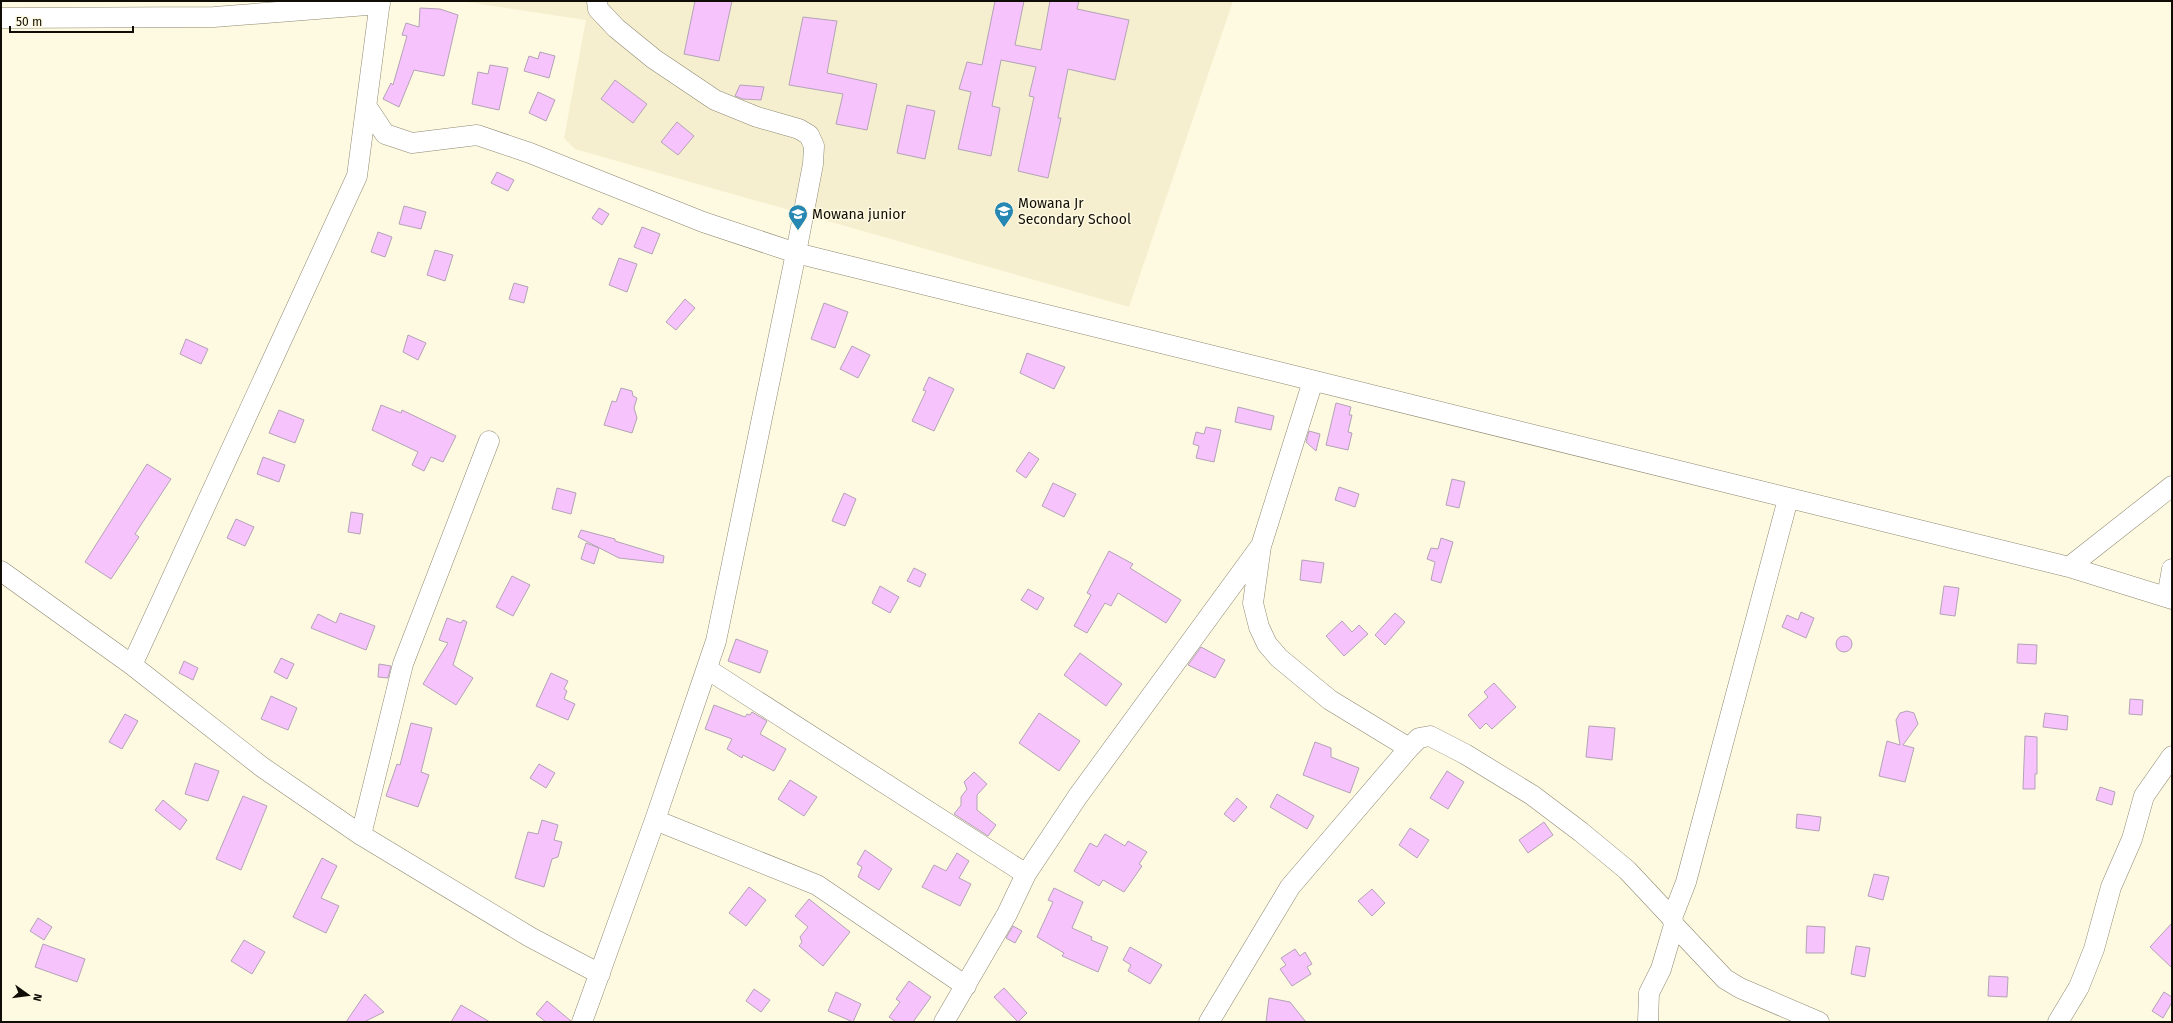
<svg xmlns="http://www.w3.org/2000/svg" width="2173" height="1023" font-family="'Fira Sans',sans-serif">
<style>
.built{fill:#f6efcf}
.building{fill:#f6c3fd;stroke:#b3a3b6}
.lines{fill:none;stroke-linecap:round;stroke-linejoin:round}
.minor-casing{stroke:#8d8872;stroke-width:21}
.minor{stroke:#fff;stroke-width:20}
.labels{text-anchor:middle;stroke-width:3;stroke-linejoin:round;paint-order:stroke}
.poi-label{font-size:14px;fill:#0f0d06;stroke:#fef9e1;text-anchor:start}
</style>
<rect width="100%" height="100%" fill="#fef9e1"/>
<path class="built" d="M460,1h773l-104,306 -554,-158 -11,-11 22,-118z"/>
<path class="building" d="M695,1h37l-13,60 -35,-7z
M995,1h29l-9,44 26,5 9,-49h29l-2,8 52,11 -14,60 -47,-11 -10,49h3l-13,60 -30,-7 16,-74 -5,-1 7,-29 -35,-7 -9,46 8,2 -9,48 -33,-7 13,-57 -12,-3 8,-27 15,3z
M420,8l20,1 18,6 -14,61 -30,-6 -15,37 -16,-8 8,-16 2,2 14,-49 -5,-1 4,-12 13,4z
M803,17l34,4 -10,52 50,11 -10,46 -31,-6 7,-30 -54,-9z
M540,52l15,4 -6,22 -25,-7 5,-15 9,3z
M490,65l18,3 -9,42 -27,-6 6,-32 10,2z
M615,80l32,24 -14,19 -32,-24z
M740,85l24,2 -3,13 -18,-1 -8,-3z
M538,92l17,8 -9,21 -17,-8z
M907,105l28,6 -10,48 -28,-6z
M677,122l17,14 -16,19 -17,-13z
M497,172l17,8 -6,11 -17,-8z
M404,206l22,6 -5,17 -22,-5z
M599,208l10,6 -7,11 -10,-7z
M642,227l18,7 -8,20 -18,-7z
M378,232l14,5 -7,20 -14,-5z
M435,250l18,5 -8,26 -18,-6z
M619,258l18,6 -10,28 -18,-7z
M514,283l14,4 -4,16 -15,-4z
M685,299l10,9 -19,22 -10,-8z
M824,303l24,9 -13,36 -24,-9z
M408,335l18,8 -8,17 -15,-8z
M186,339l22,10 -7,15 -21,-10z
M852,346l18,9 -12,23 -18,-9z
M1027,353l38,14 -11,22 -34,-16z
M929,377l25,12 -20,42 -22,-10 14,-30 -3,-1z
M621,388l11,3 1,5 4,2 -3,10 3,10 -5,15 -28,-8 8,-24 4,1z
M1336,403l15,4 -2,8h3l-4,17 4,1 -4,17 -22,-5z
M381,405l20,8 1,-3 54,26 -13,26 -12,-5 -7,14 -12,-6 6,-13 -46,-22z
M1238,407l36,9 -3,14 -36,-8z
M279,410l25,10 -9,23 -26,-10z
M1206,427l15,3 -7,32 -18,-4 3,-12 -6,-2 3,-12 8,2z
M1309,431l11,3 -4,17 -10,-9z
M1029,452l10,7 -13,19 -10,-7z
M263,457l22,8 -6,17 -22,-8z
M147,464l24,15 -36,55 4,3 -28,42 -26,-17z
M1452,479l13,3 -6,26 -13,-3z
M1053,483l23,11 -12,23 -22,-11z
M1339,487l20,7 -4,13 -20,-7z
M557,488l19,5 -5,21 -19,-5z
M844,493l12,6 -11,27 -13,-5z
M351,512l12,2 -3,20 -12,-2z
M236,519l18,8 -9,19 -18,-8z
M581,530l34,9v2l49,15 -1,7 -44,-5 -41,-21z
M1441,538l12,4 -12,41 -10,-3 4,-18 -8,-3 4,-11 7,1z
M586,543l13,5 -5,16 -13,-5z
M1109,551l24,13 -3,4 51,32 -15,23 -48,-30 -7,13 -6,-3 -18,30 -13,-7 17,-31 -4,-2z
M1302,560l22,3 -3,20 -21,-3z
M914,568l12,6 -6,13 -13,-6z
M512,576l18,9 -17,31 -17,-9z
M880,586l19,11 -9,16 -18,-10z
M1944,586l15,2 -4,28 -15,-2z
M1028,589l16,9 -7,12 -16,-10z
M1801,612l13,6 -8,20 -24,-11 5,-12 11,5z
M340,613l35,13 -9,24 -55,-22 7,-14 18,9z
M1395,613l10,9 -20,23 -10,-10z
M447,618l14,5 2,-3 4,2 -14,43 20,13 -17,27 -33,-21 25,-41 -9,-3z
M1342,621l10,11 7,-7 9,9 -24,22 -18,-20z
M1836 644a8 8 0 1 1 16 0a8 8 0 1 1-16 0Z
M736,639l32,12 -8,22 -32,-12z
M2018,644l19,1 -1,19 -19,-1z
M1201,647l24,13 -10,18 -27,-13z
M1080,653l42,31 -16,22 -42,-31z
M281,658l13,6 -7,15 -13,-7z
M184,661l14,7 -5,12 -14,-7z
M379,664l12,2 -3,12 -10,-1z
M551,673l17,8 -4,8 3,2 -3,8 11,5 -7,16 -32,-14z
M1494,683l22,24 -24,22 -6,-6 -6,6 -12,-14 20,-18 -4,-5z
M271,696l26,12 -9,22 -27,-11z
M2130,699l13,1 -1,15 -13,-1z
M714,705l31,12 2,-3 3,1 2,-3 15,9 -7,13 26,15 -12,22 -31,-16 -1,3 -15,-9 5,-10 -27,-10z
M1907,711l7,2 4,11 -15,21 11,3 -9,34 -26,-6 8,-35 13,4 -4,-25 4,-7z
M1039,713l41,28 -21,30 -40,-28z
M2045,713l23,3 -1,14 -24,-3z
M125,714l13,7 -16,28 -13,-7z
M411,723l21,5 -11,44 8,3 -11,32 -32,-11 11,-32 3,1z
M1589,726l26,2 -3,32 -26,-3z
M2025,736l12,1v37h-2v15h-12z
M1315,742l16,6v9l28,11 -9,25 -47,-18z
M195,763l24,8 -11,30 -23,-7z
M539,764l16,9 -9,15 -16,-10z
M1447,771l17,11 -16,27 -18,-11z
M974,772l13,12 -10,11v15l19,15 -8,11 -34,-22 7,-9v-8l6,-8 -3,-7z
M790,780l27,17 -13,19 -26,-17z
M2100,787l15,5 -3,13 -16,-5z
M1277,794l37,22 -7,13 -37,-22z
M243,796l24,10 -26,64 -25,-11z
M1237,798l10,9 -13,15 -10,-8z
M163,800l24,20 -7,10 -25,-20z
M1797,814l24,3 -2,14 -23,-3z
M542,820l16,5 -4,15 8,2 -4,15 -6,2 -8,28 -29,-9 13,-46 10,2z
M1544,822l9,13 -25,18 -9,-13z
M1410,828l19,12 -12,18 -18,-13z
M1105,834l20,12 3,-5 19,11 -8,12 3,2 -18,26 -21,-12 -4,6 -25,-15 16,-28 7,4z
M865,850l27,19 -13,21 -21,-13 4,-10 -5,-3z
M957,853l12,8 -10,17 12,6 -11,22 -38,-19 12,-22 12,6z
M322,858l15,8 -16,32 18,8 -13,27 -33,-16z
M1874,874l15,3 -6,23 -15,-4z
M749,887l17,13 -20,26 -17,-13z
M1054,888l29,14 -11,26 20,9 -1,3 17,7 -10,25 -36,-16 2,-3 -27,-16 16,-35 -5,-2z
M1372,889l13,14 -13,13 -14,-15z
M809,899l41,33 -27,34 -24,-20 3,-4 -2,-5 8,-10 -13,-11z
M38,918l14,9 -8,13 -14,-9z
M2172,923v45l-22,-21z
M1013,926l9,5 -7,12 -9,-5z
M1807,926l18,1 -1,26h-18z
M244,940l21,12 -13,22 -21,-13z
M43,944l42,15 -8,23 -42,-15z
M1856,946l14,2 -5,29 -14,-3z
M1130,947l32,18 -12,19 -22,-13 3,-6 -8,-5z
M1295,949l5,7 5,-4 7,12 -5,3 4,7 -19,12 -12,-17 6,-4 -5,-7z
M1989,976l19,1 -1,20 -19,-1z
M909,981l22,16 -18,25h-17l-7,-5 11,-15 -4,-3z
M1004,988l23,25 -9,9 -24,-25z
M754,989l16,11 -9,12 -15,-11z
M836,992l25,12 -8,18 -25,-11z
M2164,992l8,5v5l-9,16 -11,-7z
M365,994l19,18 -20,10h-18z
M1269,998l21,4 16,20h-40z
M547,1001l24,20v1h-25l-10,-8z
M461,1005l29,17h-39z"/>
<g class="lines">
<defs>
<path id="minor" d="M1,18l213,-1 166,-13
M367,107l18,27 27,9 65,-8 53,18 173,69 93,31 1273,314 103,32
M1788,499l-102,383 -14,36 2,7 51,54 15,9 79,34
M2069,567l103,-81
M1,571l131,94 130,102 99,68 169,102 70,37
M2167,597l5,-28
M132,665l225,-489 23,-175
M707,669l319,205
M1409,748l10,-10 11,-2 35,18 67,41 49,37 46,38 45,48
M655,820l162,65 149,101
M361,835l42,-171 86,-223
M582,1022l73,-202 61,-179 80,-388 17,-89 1,-18 -5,-11 -10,-6 -42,-12 -42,-17 -61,-41 -38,-31 -18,-19 -1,-8
M944,1022l63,-108 19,-40 52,-78 182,-249
M1209,1022l81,-135 119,-139 -79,-48 -51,-42 -12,-14 -8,-17 -6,-24 8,-57 52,-165
M1648,1022l1,-29 12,-24 13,-44
M2058,1022l21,-35 15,-38 17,-62 21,-48 12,-43 28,-40"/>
</defs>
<use href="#minor" class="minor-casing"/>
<use href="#minor" class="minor"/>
</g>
<defs>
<symbol id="school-pin" viewBox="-11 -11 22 30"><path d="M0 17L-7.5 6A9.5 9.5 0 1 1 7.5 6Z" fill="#2587b2" stroke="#fef9e1"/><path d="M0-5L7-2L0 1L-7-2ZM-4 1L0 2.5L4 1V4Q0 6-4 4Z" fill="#fff"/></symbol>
</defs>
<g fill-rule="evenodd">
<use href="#school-pin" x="993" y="200" width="22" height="30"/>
<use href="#school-pin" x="787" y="203" width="22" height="30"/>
</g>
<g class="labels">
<g class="poi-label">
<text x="1018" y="208">Mowana Jr<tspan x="1018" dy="16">Secondary School</tspan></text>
<text x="812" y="219">Mowana junior</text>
</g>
</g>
<rect width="2173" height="1023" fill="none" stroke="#0f0d06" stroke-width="4"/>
<g transform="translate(28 995) rotate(104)" stroke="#fef9e1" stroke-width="3" paint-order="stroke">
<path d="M0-3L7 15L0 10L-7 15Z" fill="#0f0d06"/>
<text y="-6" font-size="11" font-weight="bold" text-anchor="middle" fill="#0f0d06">N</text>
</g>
<path d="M10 26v6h123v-6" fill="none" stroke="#0f0d06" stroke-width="2"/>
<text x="16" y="26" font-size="12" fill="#0f0d06" stroke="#fef9e1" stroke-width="3" paint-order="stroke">50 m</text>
</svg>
